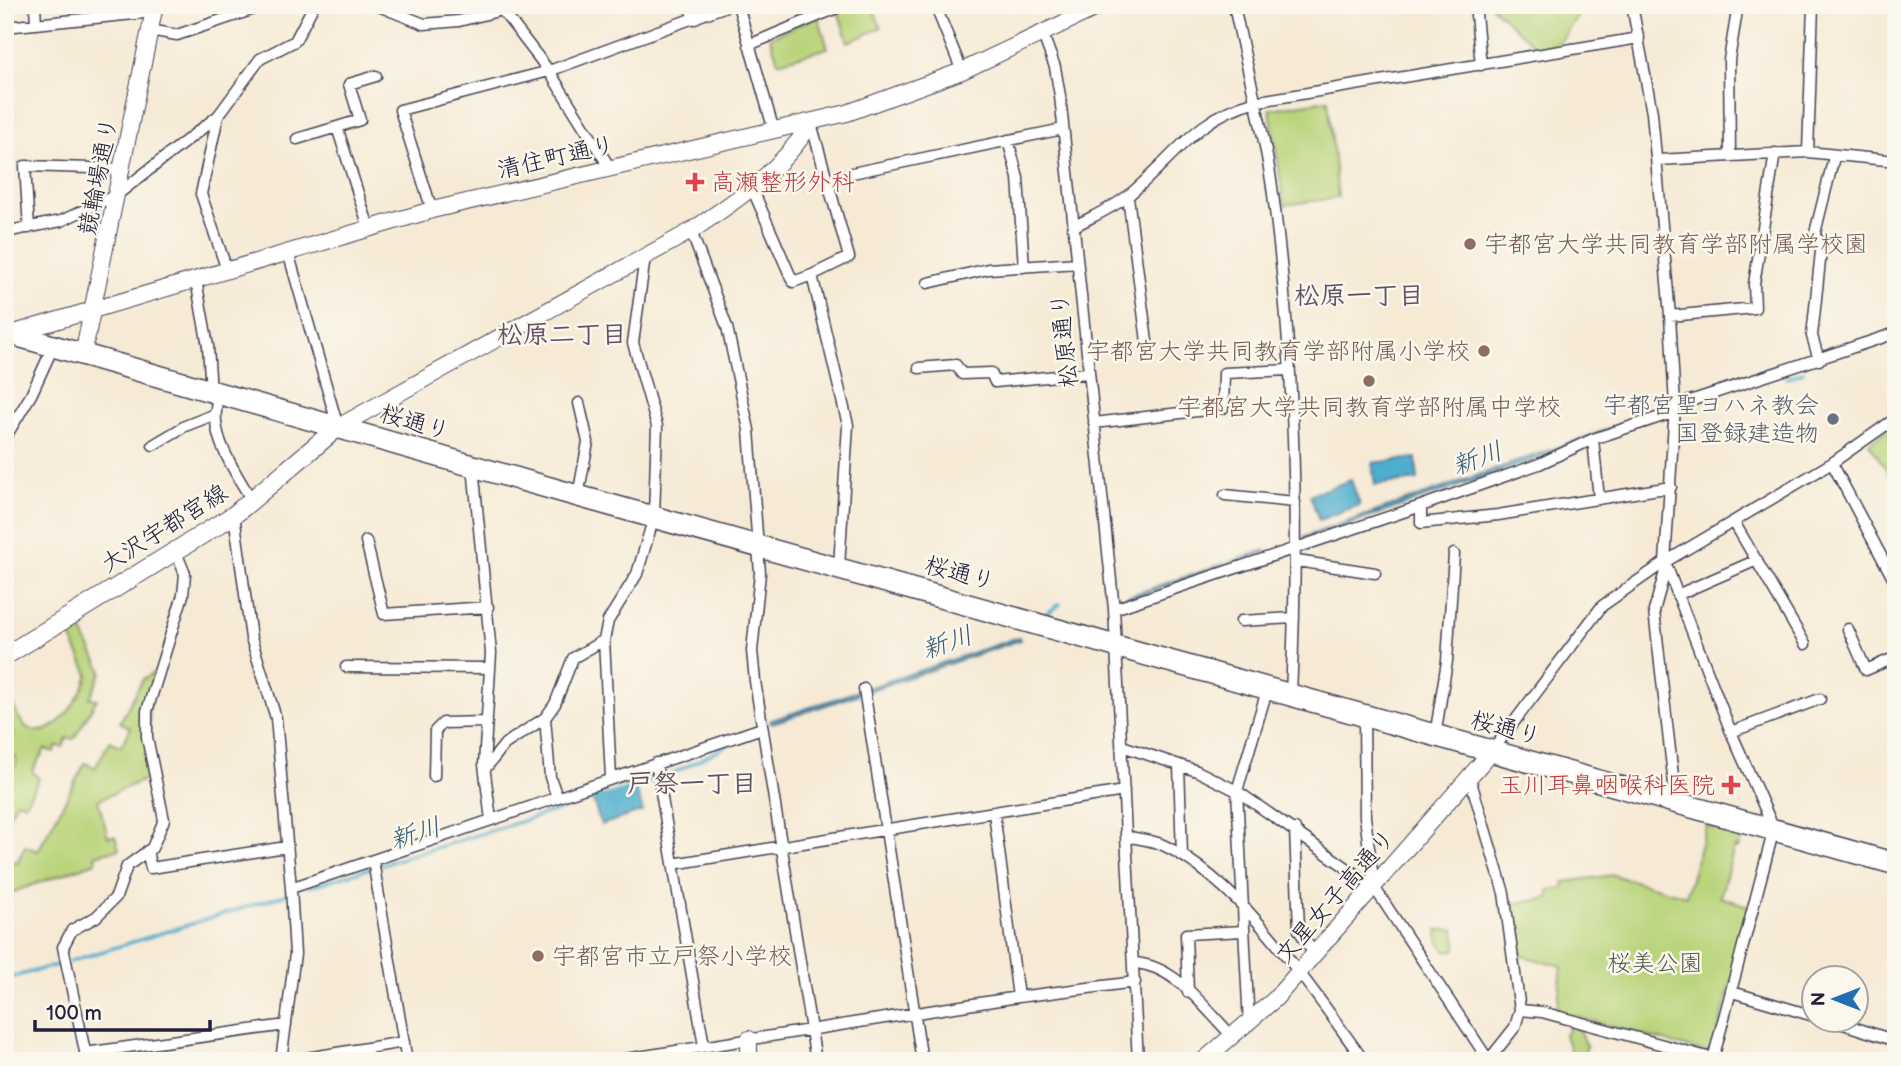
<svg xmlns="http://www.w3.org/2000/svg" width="1901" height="1066" font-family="'Balsamiq Sans','Klee One',sans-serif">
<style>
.green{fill:#b9d47a;stroke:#6e7b5a;stroke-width:2}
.water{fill:#50aece;stroke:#396884;stroke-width:2}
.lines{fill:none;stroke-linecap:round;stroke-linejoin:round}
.stream{stroke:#50aece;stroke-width:3.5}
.street-casing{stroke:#424052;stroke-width:13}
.secondary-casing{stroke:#424052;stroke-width:18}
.primary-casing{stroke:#424052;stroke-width:20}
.highway-casing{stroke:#424052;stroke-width:24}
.street{stroke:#fff;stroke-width:10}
.secondary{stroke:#fff;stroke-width:16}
.primary{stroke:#fff;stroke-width:18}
.highway{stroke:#fff;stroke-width:21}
.health-dot{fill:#e0444e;stroke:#fbf7ec;stroke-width:2.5}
.education-dot{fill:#8d6e63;stroke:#fbf7ec;stroke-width:2.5}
.worship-dot{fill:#6b7280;stroke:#fbf7ec;stroke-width:2.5}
.labels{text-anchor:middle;stroke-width:5;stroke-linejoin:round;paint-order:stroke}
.street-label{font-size:24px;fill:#22223b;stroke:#fbf7ec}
.health-label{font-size:24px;fill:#be3a42;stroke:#fbf7ec;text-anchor:start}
.education-label{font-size:24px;fill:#785e54;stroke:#fbf7ec;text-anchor:start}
.worship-label{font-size:24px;fill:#5b616d;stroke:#fbf7ec;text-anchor:end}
.park-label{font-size:24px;fill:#4f574e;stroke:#fbf7ec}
.neighbourhood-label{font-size:26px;font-weight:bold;fill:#635067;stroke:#fbf7ec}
.water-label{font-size:26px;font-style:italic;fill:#345a76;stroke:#fbf7ec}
</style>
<rect width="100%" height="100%" fill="#fbf7ec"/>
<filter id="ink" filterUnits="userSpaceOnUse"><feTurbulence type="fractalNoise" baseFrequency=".0143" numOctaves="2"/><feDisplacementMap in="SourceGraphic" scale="14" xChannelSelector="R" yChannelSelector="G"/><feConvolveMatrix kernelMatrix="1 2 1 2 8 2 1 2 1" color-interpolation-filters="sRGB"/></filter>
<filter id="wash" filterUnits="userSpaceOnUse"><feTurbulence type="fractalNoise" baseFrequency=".00686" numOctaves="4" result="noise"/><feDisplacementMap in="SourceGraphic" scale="28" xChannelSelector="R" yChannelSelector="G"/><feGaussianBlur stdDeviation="1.57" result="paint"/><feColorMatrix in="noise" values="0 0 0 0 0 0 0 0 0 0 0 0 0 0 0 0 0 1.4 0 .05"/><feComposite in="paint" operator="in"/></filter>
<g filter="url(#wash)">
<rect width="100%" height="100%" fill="#f6ead5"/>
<path class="green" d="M844,5h28l9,23 -33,14 -11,-34z
M1490,5h95l-25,37 -23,6z
M818,16l10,32 -50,14 -8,-25z
M1328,100l10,98 -54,7 -14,-96z
M1896,423v61l-27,-41z
M78,624l24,47 -12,27 7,1 -23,40 -7,-1 -4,9 -6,-1 -3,6 -9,-3 -13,22 7,8 -14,25 -8,-3 -12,22v-51l11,-7v-8l-4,-1 -3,-10 5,-11 -9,-17v-22l3,-2c5,10 11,29 20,34 26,16 55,-34 60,-54l-20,-43z
M155,672l-6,24 1,81 -52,23 10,37 7,-1 4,13 -24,6 1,7 -91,33 1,-38 11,6 8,-17 13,5 47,-88 10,5 15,-27 11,5 10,-18 -11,-6 23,-43z
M1706,826l36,9 -4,14 -4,-1 -14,49 32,10 -39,142 -7,4 -149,-42 5,-45 -44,-11 -7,-51 38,-6v-8l15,-2v-6l49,-7 73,21z
M1455,929l1,20 -10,3 -8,-12 -1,-10z
M1572,1024l5,3 10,19 -4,13h-10l-8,-24z"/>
<path class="water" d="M1671,407l1,4 -367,129 -1,-3z
M1416,458l2,22 -43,5 -3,-22z
M1351,480l9,25 -41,15 -9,-25z
M1265,550l1,2 -142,49 -1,-3z
M1019,637l1,3 -250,84 -1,-3z
M635,786l8,25 -42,14 -8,-25z"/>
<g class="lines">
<path class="stream" d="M1787,378l16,-6
M1041,618l19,-14
M309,887l359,-111 60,-31
M68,962l220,-68
M5,979l52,-14"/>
</g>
</g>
<g filter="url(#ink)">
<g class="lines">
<defs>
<path id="street" d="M35,5l1,19
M223,5v5
M376,5l48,19 35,-3 43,-11
M507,5l-5,5 47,61 61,97
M688,5l7,14
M738,5l36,126
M935,5l27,66
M1234,5c13,66 32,131 40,197 21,163 25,328 17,492
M1475,5l6,60
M1632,5l20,108 18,203 5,90 -10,156 66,170 43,97 -61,230
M5,27l149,-15
M150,30l27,5 89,-30
M1043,35l12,32 5,29 54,513 24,452
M749,45l95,-40
M811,123l38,134 -37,18
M337,127l23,-7 -11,-36 27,-8
M297,139l40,-12 32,101
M1008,140l10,38 6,89
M1808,152l5,-147
M1730,155l-1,-95 9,-55
M1658,160l150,-8 88,9
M828,183l24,-10 211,-44
M752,188l41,94 19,-7 36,150 -9,142
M1128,197l20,152
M432,210l-32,-100 149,-39 180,-66
M1073,227c18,-10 40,-19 56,-32 44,-36 66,-77 124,-93l386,-64
M29,228l-4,-62 98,3
M691,231l36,96 22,103 11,143 -8,78 3,30 61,380
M5,232l56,-11 57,-27 100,-78
M288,252l50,175
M227,270l-26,-76 17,-78 42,-57 35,-18 19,-36
M196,280l12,66 3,46
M928,283l60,-14 89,-6
M1670,316l85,-8 -1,-24 21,-131
M1819,360l-7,-24 10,-94 -8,-5 20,-80
M919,368l37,-3 6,9 29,-1 4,9 93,-9
M219,394c-13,39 14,73 33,107
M1675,406l221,-73
M1094,423l129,-15 1,-35 65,-3
M5,438l26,-43 22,-48
M1593,439l6,60
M153,445l32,-19 28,-11
M1832,463l64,121
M473,466l18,187 -7,112 7,55
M1225,495l70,7
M578,496l10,-54 -9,-39
M1421,506v17l77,-8 173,-28
M234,515l17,123 25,80 15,170 4,66 -14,107
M1734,522l71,122
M366,541l18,73 104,-7
M1297,561l78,12
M1666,568l-12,43 22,191
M1677,595l80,-35
M1114,609l307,-103 118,-42 54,-25 82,-27
M1241,621l53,-3
M1848,629l18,41 30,-13
M604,640l7,138
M346,667l144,1
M864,689l58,372
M1364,715l1,102 9,70
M545,718l5,59 7,20
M1731,732l89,-33
M1435,736l12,-75 7,-107
M1122,746l75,25 40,20 137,96 115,174
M1492,751l110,-145 63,-44 167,-99 64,-45
M656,763l48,283
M1179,765l3,90
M485,769l20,-25 40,-26 10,-14 18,-46 31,-18 4,-19 29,-47 17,-57 3,-91 -24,-83 12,-86
M1469,775l35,118 16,117 -5,17 -27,34
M434,776l1,-45 8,-8 44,-1
M994,813l24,184
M1295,829l4,101 15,24
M1126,836c12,3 26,4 37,9 78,36 151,147 201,216
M147,851l4,17 135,-21
M373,861l34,200
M673,864l451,-73
M291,888l471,-160
M1134,963c42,2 71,46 99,74
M1188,992l-2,-58 58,-3
M1732,992l82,24
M1520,1010l22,2 180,49
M1831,1020l65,21
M1249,1025l-12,-234 31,-104
M85,1053l201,-28
M87,1061l-24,-114 9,-17 24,-13 20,-20 11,-31 25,-18 12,-28 -17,-83v-26l36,-116 2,-21 -9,-22
M288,1061l116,-19
M613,1061l405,-64 117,-15"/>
<path id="secondary" d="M11,334l421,-124 415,-97 115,-42 140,-66
M83,355l72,-350
M338,427l353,-196c45,-30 91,-61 120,-108
M749,1039v22
M1203,1061l72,-62 217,-248"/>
<path id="primary" d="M5,656l229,-141 104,-88
M1893,1061l3,-3"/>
<path id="highway" d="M5,335l6,-1 567,162 1318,368"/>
</defs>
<use href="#street" class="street-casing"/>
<use href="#secondary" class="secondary-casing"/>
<use href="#primary" class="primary-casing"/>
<use href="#highway" class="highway-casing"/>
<use href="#street" class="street"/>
<use href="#secondary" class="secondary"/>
<use href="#primary" class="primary"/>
<use href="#highway" class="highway"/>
</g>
</g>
<g class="health-dot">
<path d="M691.5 171.5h7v7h7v7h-7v7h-7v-7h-7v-7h7z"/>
<path d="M1727.5 774.5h7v7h7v7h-7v7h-7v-7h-7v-7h7z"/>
</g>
<g class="education-dot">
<circle cx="1470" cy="244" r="7"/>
<circle cx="1484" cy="351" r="7"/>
<circle cx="1369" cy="381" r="7"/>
<circle cx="538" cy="956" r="7"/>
</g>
<circle class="worship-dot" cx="1833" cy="419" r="7"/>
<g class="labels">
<g class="street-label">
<text transform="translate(556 157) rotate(-13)" y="8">清住町通り</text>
<text transform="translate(98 176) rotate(-79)" y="8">競輪場通り</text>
<text transform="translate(1064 340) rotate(-96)" y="8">松原通り</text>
<text transform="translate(415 422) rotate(16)" y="8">桜通り</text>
<text transform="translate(164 528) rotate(-32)" y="8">大沢宇都宮線</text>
<text transform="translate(960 573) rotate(15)" y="8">桜通り</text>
<text transform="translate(1506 728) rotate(15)" y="8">桜通り</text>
<text transform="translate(1335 896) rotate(-49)" y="8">文星女子高通り</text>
</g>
<g class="health-label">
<text x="711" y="190">高瀬整形外科</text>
<text x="1715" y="793" text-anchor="end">玉川耳鼻咽喉科医院</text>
</g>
<g class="education-label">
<text x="1484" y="252">宇都宮大学共同教育学部附属学校園</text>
<text x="1470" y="359" text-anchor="end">宇都宮大学共同教育学部附属小学校</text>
<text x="1369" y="415" text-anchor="middle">宇都宮大学共同教育学部附属中学校</text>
<text x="552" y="964">宇都宮市立戸祭小学校</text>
</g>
<g class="worship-label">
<text x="1819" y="413">宇都宮聖ヨハネ教会<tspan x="1819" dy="28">国登録建造物</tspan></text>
</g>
<g class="park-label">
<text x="1655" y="971">桜美公園</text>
</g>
<g class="neighbourhood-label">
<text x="1359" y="304">松原一丁目</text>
<text x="562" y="343">松原二丁目</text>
<text x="692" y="792">戸祭一丁目</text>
</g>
<g class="water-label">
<text transform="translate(1477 458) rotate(-20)" y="9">新川</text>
<text transform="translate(947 642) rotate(-19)" y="9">新川</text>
<text transform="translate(415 833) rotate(-17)" y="9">新川</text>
</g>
</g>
<rect width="1901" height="1066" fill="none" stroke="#fbf7ec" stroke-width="28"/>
<g transform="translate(1835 999) rotate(270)"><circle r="33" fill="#fbf7ec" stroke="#a4a2a5" stroke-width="2"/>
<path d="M0-5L12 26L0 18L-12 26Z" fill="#1f6fb2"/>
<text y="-10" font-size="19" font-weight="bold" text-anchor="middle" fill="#22223b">N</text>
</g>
<path d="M35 1020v10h175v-10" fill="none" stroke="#22223b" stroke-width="3.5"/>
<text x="46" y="1020" font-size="21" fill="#22223b" stroke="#fbf7ec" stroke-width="5" paint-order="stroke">100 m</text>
</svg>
